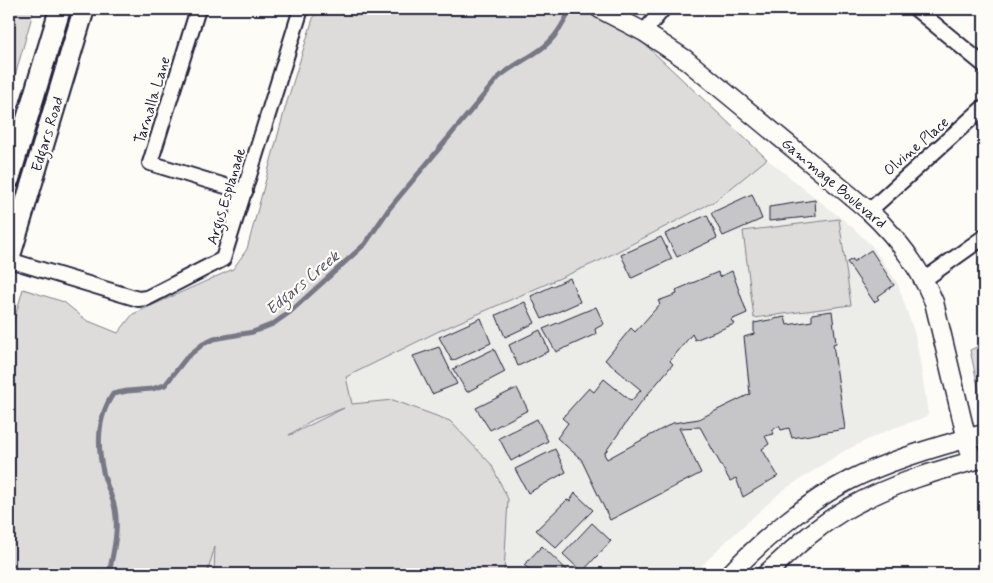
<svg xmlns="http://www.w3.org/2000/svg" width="993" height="583" font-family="Mynerve,sans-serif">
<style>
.built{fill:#ecece9}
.green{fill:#dddcdb;stroke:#807f8b;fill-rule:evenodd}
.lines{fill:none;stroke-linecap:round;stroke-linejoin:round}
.stream{stroke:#787885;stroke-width:5}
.building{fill:#c6c6c8;stroke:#22223b}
.minor-casing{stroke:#22223b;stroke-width:18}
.tertiary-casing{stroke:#22223b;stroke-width:21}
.secondary-casing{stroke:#22223b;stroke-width:24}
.minor{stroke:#fdfcf7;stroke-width:14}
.tertiary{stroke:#fdfcf7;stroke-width:18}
.secondary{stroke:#fdfcf7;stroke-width:20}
.labels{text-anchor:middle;stroke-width:4.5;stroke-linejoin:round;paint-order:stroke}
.street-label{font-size:15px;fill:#22223b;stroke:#fdfcf7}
.water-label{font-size:16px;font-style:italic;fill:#545466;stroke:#fdfcf7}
</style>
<rect width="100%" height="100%" fill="#fdfcf7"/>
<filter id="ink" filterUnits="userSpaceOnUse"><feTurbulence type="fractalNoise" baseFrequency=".02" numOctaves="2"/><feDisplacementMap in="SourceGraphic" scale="10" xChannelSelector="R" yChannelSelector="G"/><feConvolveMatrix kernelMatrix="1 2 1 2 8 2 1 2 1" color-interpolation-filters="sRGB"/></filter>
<g filter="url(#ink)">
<path class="built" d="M767,159l85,68 19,18 26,37 18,53 5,26 8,53 -3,3 -39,14 -42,20 -62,40 -62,56 -26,27h-487l8,-31 15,-35 23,-37 33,-34 26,-17 33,-43 94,-46 160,-70 116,-60z"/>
<path class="green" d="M9,9h25l-25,88z
M316,9h265l55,27 131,123 -52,42 -116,60 -160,70 -93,46 6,27 41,-4 57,21 41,43 17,35 -4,75h-290l1,-28 -8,28h-198v-236l14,-49 41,13 22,18 32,13 15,-19 100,-45 14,-20 39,-144zM344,408l-54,27h-1l23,-15z
M839,219l12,86 -97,13 -11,-87z
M984,344v70l-14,-64z"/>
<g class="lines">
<path class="stream" d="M109,574c4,-21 10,-43 6,-65 -2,-11 -8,-22 -11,-33 -7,-28 -8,-57 9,-82l14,-3 25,-2 13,-4 22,-28 16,-13 11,-5 39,-7 20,-8 17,-12 75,-68 24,-35 109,-131c13,-12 28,-18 43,-29 14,-10 22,-25 30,-40"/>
</g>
<path class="building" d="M752,194l10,25 -39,17 -12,-23z
M815,200l1,16 -47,5v-14z
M707,215l10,23 -40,19 -12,-23z
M661,237l11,22 -40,19 -11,-23z
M871,250l23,35 -17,12 2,2 -5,3 -27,-40 6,-3v3z
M732,271l15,42 -16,7 3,4 -39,16 -3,-6 -22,27 3,3 -35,42 -34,48 3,5 66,-36 26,-4 51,-25 -6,-57 10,-3v-11l31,-6 2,8 25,-4v-7l20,-3 4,32 -3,1 12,85 -53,9 -3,-10 -8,2 -2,-4 -7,4 2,4 -9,2 4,8 -7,5 16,27 -35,21 -7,-19 -6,3 -30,-54 -21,1 22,45 -91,47 -29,-61 -24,-21 11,-15 -6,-5 27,-30 5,4 10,-13 27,22 10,-11 -36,-30 26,-32 4,4 25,-28 -2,-3 19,-7 -1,-4 42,-18 1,5z
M570,278l10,24 -38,17 -11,-23z
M525,302l10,21 -30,14 -9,-22z
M596,307l8,17 -9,5 1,5 -40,18 -13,-23z
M481,318l10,25 -39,18 -13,-24z
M540,330l9,21 -31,15 -9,-21z
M439,347l18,37 -25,10 -19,-38z
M494,349l11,23 -38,20 -14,-23z
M517,388l11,22 -38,20 -14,-22z
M537,419l11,22 -37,20 -12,-23z
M555,449l11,23 -38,21 -13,-24z
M575,493l18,17 -37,38 -20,-18 31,-30 3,1z
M592,523l19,18 -29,31 -19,-18z
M542,546l29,28h-37l-10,-9z"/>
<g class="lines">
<defs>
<path id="minor" d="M198,9l-48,154 95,29
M916,9l68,56
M644,32l19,-23
M869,211l115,-104
M9,260l129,39 9,-1 76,-39 78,-250
M925,279l59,-42"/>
<path id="tertiary" d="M600,9l44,23 41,27 184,152c29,27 50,55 65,91l38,159
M730,574c32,-34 78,-73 120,-94 40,-20 91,-35 134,-46
M766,574c26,-24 54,-51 86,-68 42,-23 87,-36 132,-48"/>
<path id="secondary" d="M9,179l51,-170
M9,259l75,-250"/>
</defs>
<use href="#minor" class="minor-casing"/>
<use href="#tertiary" class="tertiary-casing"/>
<use href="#secondary" class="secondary-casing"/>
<use href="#minor" class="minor"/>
<use href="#tertiary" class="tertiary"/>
<use href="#secondary" class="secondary"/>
</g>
</g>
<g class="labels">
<g class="street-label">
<text transform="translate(152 100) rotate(-73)" y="5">Tarnalla Lane</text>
<text transform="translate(47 134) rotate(-73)" y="5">Edgars Road</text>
<text transform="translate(916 146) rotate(-41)" y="5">Olvine Place</text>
<text transform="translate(834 183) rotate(40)" y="5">Gammage Boulevard</text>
<text transform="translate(226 196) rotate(-73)" y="5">Argus Esplanade</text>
</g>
<g class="water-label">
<text transform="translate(302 282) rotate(-40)" y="6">Edgars Creek</text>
</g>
</g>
<rect width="993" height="583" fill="none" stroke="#fdfcf7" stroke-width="30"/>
<rect x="15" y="15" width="963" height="553" fill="none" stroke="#22223b" stroke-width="2" filter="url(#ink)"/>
</svg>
